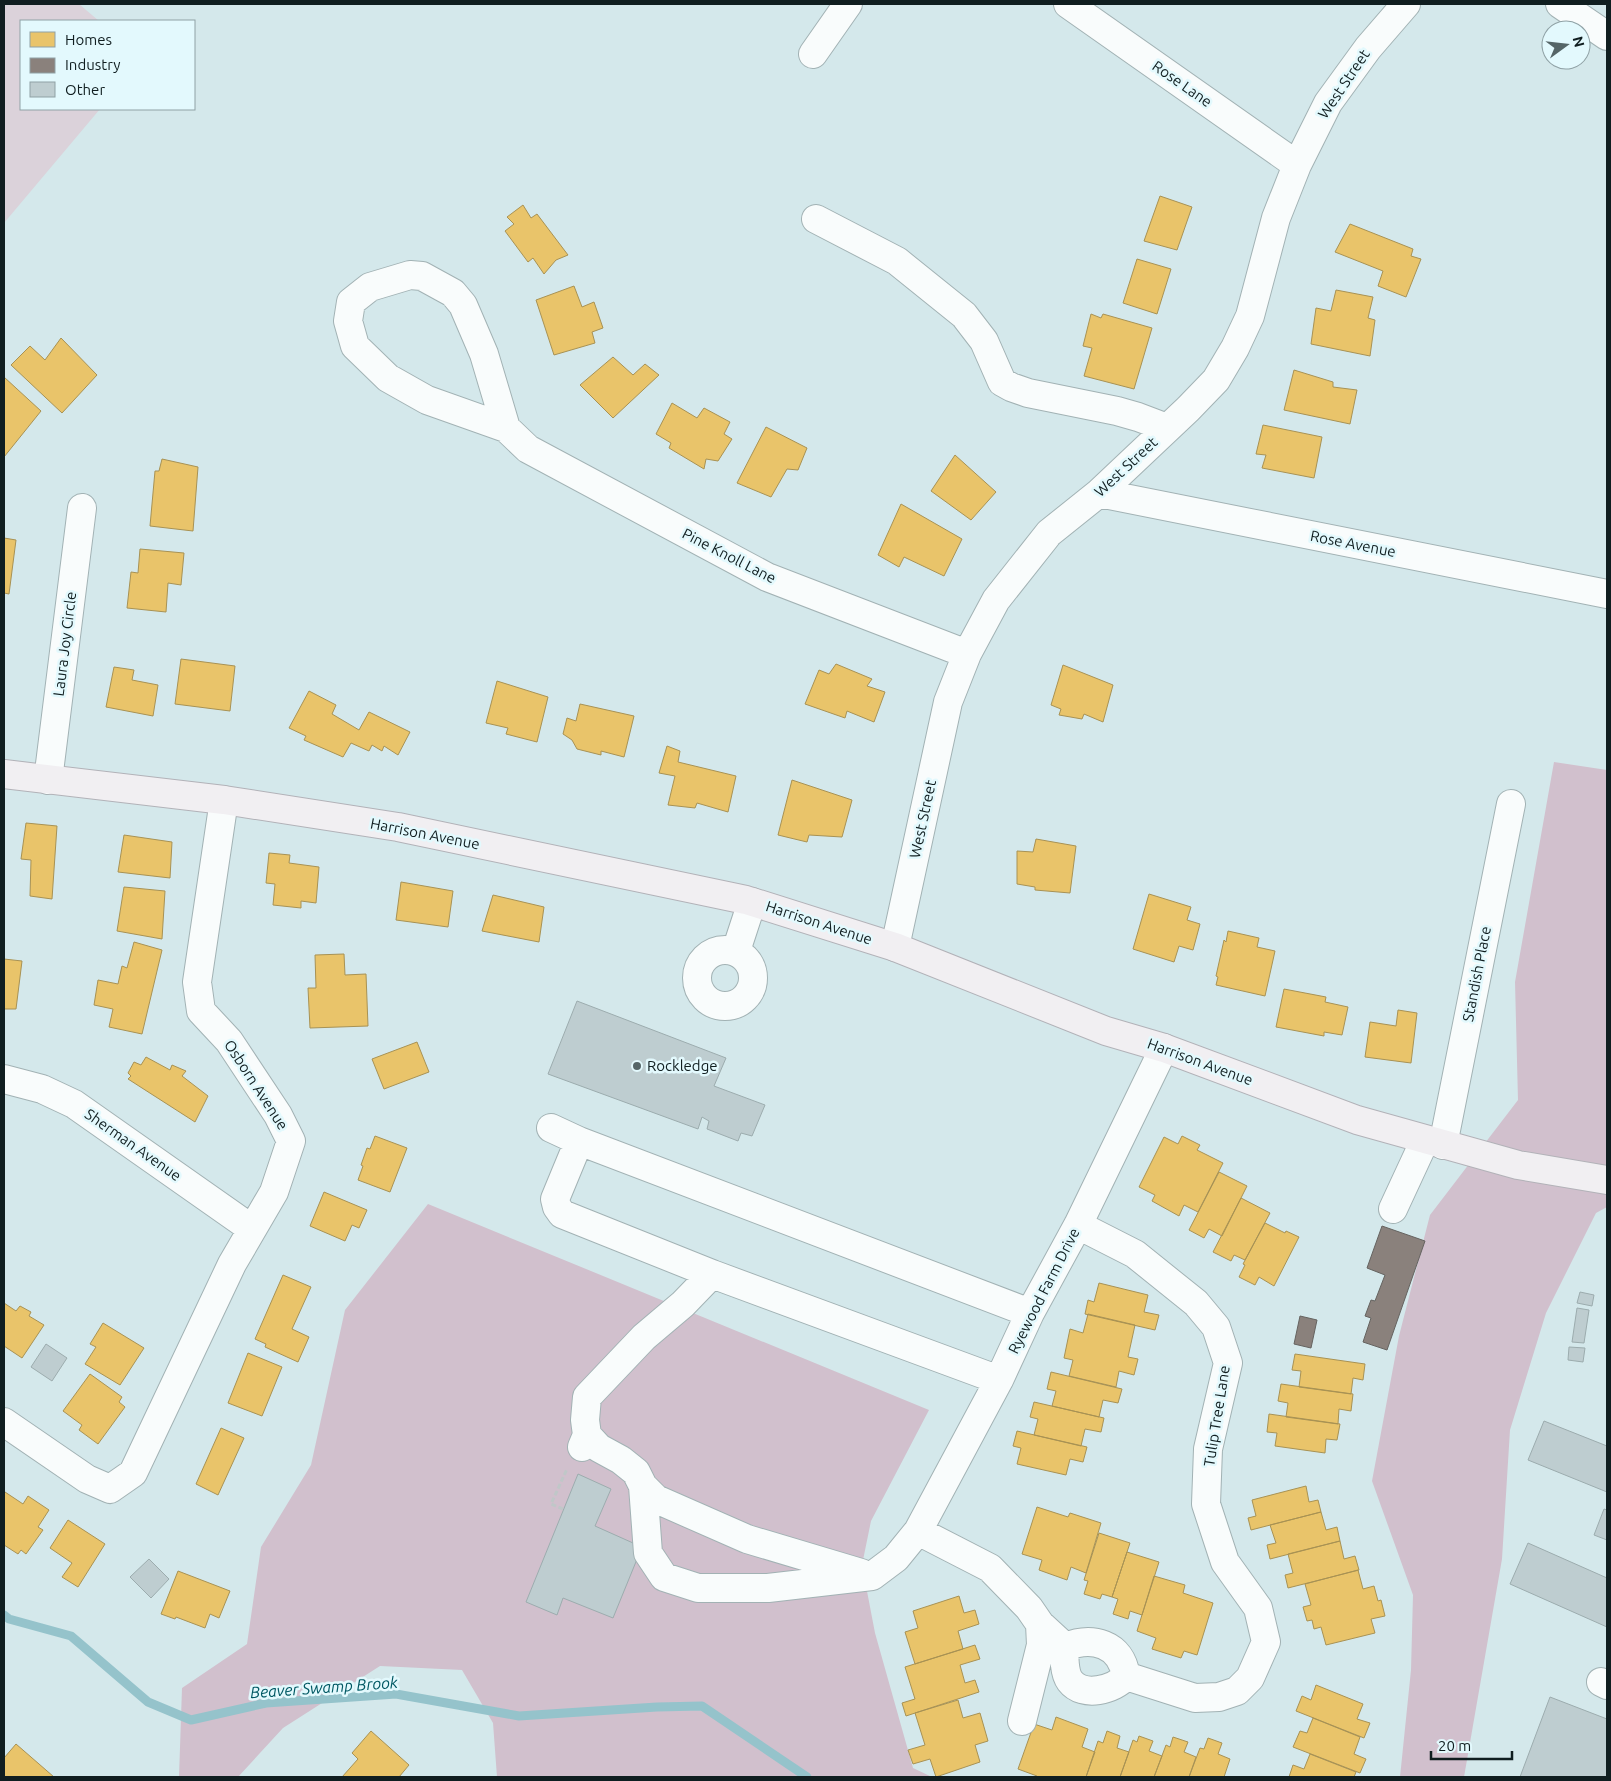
<svg xmlns="http://www.w3.org/2000/svg" width="1611" height="1781" font-family="Ubuntu,sans-serif">
<style>
.green{fill:#dbd2da}
.forest{fill:#d1c0cd}
.homes{fill:#e9c46a;stroke:#a89254}
.industry{fill:#8a817c;stroke:#656360}
.lines{fill:none;stroke-linecap:round;stroke-linejoin:round}
.stream{stroke:#95c3cb;stroke-width:9}
.building{fill:#becdd0;stroke:#9cacae}
.minor-casing{stroke:#a2b2b4;stroke-width:30}
.major-casing{stroke:#b2b2b8;stroke-width:30}
.path{stroke:#c0c7c8;stroke-width:3;stroke-dasharray:5 2.5;stroke-linecap:butt}
.minor{stroke:#f9fcfc;stroke-width:28}
.major{stroke:#f1eff2;stroke-width:28}
.poi-dot{fill:#556567;stroke:#e3f9fd;stroke-width:2}
.labels{text-anchor:middle;stroke-width:5;stroke-linejoin:round;paint-order:stroke}
.street-label{font-size:15px;fill:#101e20;stroke:#e3f9fd}
.poi-label{font-size:15px;fill:#101e20;stroke:#e3f9fd;text-anchor:start}
.water-label{font-size:16px;font-style:italic;fill:#005863;stroke:#e3f9fd}
</style>
<rect width="100%" height="100%" fill="#d4e8eb"/>
<path class="green" d="M4,4h75l20,17h-78v88h79l-96,114z"/>
<path class="forest" d="M1554,762l53,8v437l-11,6 -50,100 -36,117 -8,129 -38,218h-64l11,-107 2,-75 -41,-114 27,-145 31,-121 88,-115 -3,-118z
M428,1204l501,206 -58,111 -9,44 13,68 38,135 19,9h-435l-4,-54 -31,-53 -82,-4 -97,62 -45,49h-59l3,-89 65,-44 14,-97 50,-82 34,-155z"/>
<path class="homes" d="M1160,196l32,11 -15,43 -33,-9z
M523,205l8,13 6,-4 31,41 -12,5 -12,14 -11,-16 -5,4 -23,-31 9,-7 -7,-7z
M1350,224l63,25 -2,7 10,3 -15,38 -28,-11 5,-15 -48,-19z
M1137,259l34,10 -14,45 -34,-11z
M574,286l8,21 12,-5 9,26 -11,4 3,11 -41,12 -18,-55z
M1336,290l37,7 -5,21 7,2 -5,36 -59,-12 5,-36 15,3z
M1091,314l10,4 2,-4 49,14 -18,61 -50,-13 8,-28 -9,-2z
M61,338l36,37 -35,38 -51,-48 19,-19 15,14z
M613,357l20,18 12,-11 14,11 -46,43 -33,-33z
M1294,370l39,12v5l24,3 -7,34 -66,-14z
M4,377l37,34 -37,46z
M672,403l25,15 7,-10 26,14 -6,12 8,5 -14,22 -12,-2 -2,10 -35,-21 2,-5 -15,-9z
M1263,425l59,12 -8,41 -52,-10 4,-13 -10,-1z
M766,427l41,21 -9,22 -11,-1 -16,28 -34,-14z
M955,455l41,37 -25,28 -40,-29z
M162,459l36,8 -5,64 -43,-5 5,-55h4z
M901,504l61,35 -18,37 -40,-19 -5,10 -21,-12z
M4,538l12,2 -7,54 -5,-1z
M140,549l44,4 -3,32 -13,-2 -2,29 -39,-4 4,-36 7,1z
M181,659l54,7 -5,45 -55,-7z
M836,664l36,15 -5,7 18,6 -11,30 -27,-11 -2,7 -40,-14 14,-34 10,4z
M1063,665l50,20 -10,37 -19,-8 -2,5 -23,-4 2,-6 -10,-4z
M114,667l20,3 -2,10 26,5 -5,31 -47,-9z
M497,681l51,16 -11,45 -31,-8 2,-6 -22,-5z
M309,691l27,14 -4,9 27,16 10,-18 41,20 -12,23 -14,-9 -2,5 -10,-6 -3,6 -18,-8 -8,14 -39,-17 2,-4 -17,-8z
M580,704l54,12 -10,41 -23,-6v4l-24,-6 -5,-9 -9,-6 4,-16 9,3z
M667,746l13,5 -2,11 58,14 -8,36 -31,-9 -2,5 -27,-3 7,-29 -16,-3z
M792,780l60,20 -10,37 -33,-2 -2,7 -29,-7z
M26,823l31,3 -5,73 -22,-3 1,-36 -10,-1z
M124,835l48,7 -2,36 -52,-6z
M1036,839l40,7 -6,47 -35,-3v-3l-18,-3v-33l16,1z
M269,853l21,2 -1,8 30,4 -3,36 -15,-2v7l-28,-3 2,-21 -9,-1z
M401,882l52,9 -5,36 -52,-7z
M124,887l41,4 -3,48 -45,-8z
M1149,894l42,13 -4,13 13,4 -7,26 -14,-4 -5,16 -41,-13z
M493,895l51,12 -5,35 -57,-11z
M1228,931l31,7 -2,9 18,4 -10,45 -49,-11 2,-8 -2,-1 8,-36 2,2z
M134,942l28,8 -20,84 -33,-7 4,-18 -19,-4 4,-25 20,4 4,-18 5,2z
M344,954l1,21 21,-1 2,52 -58,2 -2,-40h8l-1,-33z
M4,959l18,2 -6,48h-12z
M1284,989l42,8 -1,5 23,5 -6,28 -18,-3v4l-48,-9z
M1398,1010l19,3 -6,50 -46,-6 5,-35 26,4z
M417,1042l12,30 -45,17 -12,-30z
M146,1057l24,13 2,-5 14,6 -4,5 26,20 -13,26 -67,-43 3,-3 -3,-3 6,-11 7,3z
M375,1136l32,12 -17,44 -32,-12 5,-14 -2,-1 6,-17 3,1z
M1182,1136l18,9 -3,5 26,13 -25,49 -14,-7 -5,11 -27,-15 3,-6 -16,-8 25,-50 14,7z
M1219,1172l28,14 -25,50 -13,-7 -5,9 -15,-8z
M324,1192l43,18 -8,18 -7,-3 -7,16 -35,-15z
M1241,1198l29,15 -25,47 -11,-5 -3,6 -18,-9z
M1265,1223l20,10 1,-2 13,6 -25,49 -15,-9 -4,8 -16,-8 6,-12 -2,-1z
M283,1275l28,12 -19,42 17,8 -11,25 -33,-15 1,-3 -11,-5z
M1099,1283l49,12 -4,17 15,3 -4,15 -70,-16 3,-14 6,2z
M4,1303l12,8 4,-5 11,6 -2,4 15,9 -22,33 -18,-12z
M1088,1314l47,11 -7,32 10,2 -4,16 -15,-4 -3,16 -47,-11 4,-16 -9,-2 6,-29 13,4z
M103,1323l41,25 -24,37 -35,-21 11,-17 -6,-3z
M248,1353l34,14 -20,49 -34,-13z
M1295,1354l70,10 -2,16 -10,-2 -2,16 -52,-7 2,-16 -9,-1z
M1051,1372l71,17 -4,14 -15,-3 -4,17 -47,-11 4,-15 -9,-2z
M90,1374l32,23 -3,5 6,5 -27,37 -19,-14 3,-5 -19,-14z
M1281,1384l72,10 -2,17 -12,-2 -1,15 -52,-7 2,-14 -10,-2z
M1034,1402l70,16 -3,14 -16,-3 -4,17 -47,-11 4,-16 -8,-2z
M1269,1414l71,10 -3,16 -11,-1 -1,14 -50,-7 2,-13 -10,-1z
M221,1428l23,10 -26,57 -22,-11z
M1017,1431l70,16 -4,15 -13,-3 -4,16 -49,-11 4,-16 -8,-2z
M1306,1486l3,16 9,-2 3,12 -70,18 -3,-12 8,-2 -4,-16z
M5,1492l18,12 5,-8 21,14 -11,17 5,3 -17,24 -5,-4 -3,4 -14,-9v-51z
M1037,1507l31,10 2,-4 31,10 -15,50 -15,-6 -4,13 -28,-10 3,-10 -20,-6z
M1321,1512l5,18 11,-3 3,14 -70,18 -3,-14 9,-2 -6,-18z
M68,1520l37,24 -27,43 -16,-10 10,-14 -22,-15z
M1099,1533l31,10 -18,54 -10,-3 -2,5 -16,-5 4,-13 -4,-1z
M1340,1541l4,18 11,-3 4,14 -71,18 -3,-13 8,-2 -5,-19z
M1127,1552l32,10 -17,53 -12,-4 -2,8 -15,-5 5,-15 -6,-2z
M1358,1570l5,19 11,-3 4,15 3,-1 4,16 -14,3 4,14 -49,12 -5,-18 -7,2 -2,-9 -5,1 -4,-14 8,-2 -6,-21z
M178,1571l52,20 -11,27 -9,-4 -5,14 -29,-11 -1,2 -14,-5z
M1154,1576l31,9 -2,8 30,10 -16,52 -13,-4 -3,7 -29,-9 4,-11 -19,-7z
M959,1596l5,17 11,-3 4,14 -21,7 5,18 -48,15 -10,-32 13,-4 -5,-17z
M975,1645l5,14 -20,6 5,18 10,-3 4,12 -73,24 -4,-13 13,-4 -10,-32z
M1316,1685l47,19 -6,15 13,4 -6,15 -68,-27 6,-15 9,4z
M958,1700l5,18 17,-5 8,28 -13,4 5,17 -44,15 -6,-18 -17,5 -5,-14 17,-5 -10,-32z
M1056,1717l32,12 -6,18 13,5 -9,25h-50l1,-1 -19,-7 16,-45 18,6z
M1313,1718l47,19 -6,17 12,5 -6,14 -67,-26 7,-16 7,2z
M371,1731l38,34 -10,12h-57l16,-18 -6,-6z
M1107,1731l13,5 -3,12 12,4 -9,25h-34l12,-36 5,2z
M1139,1736l14,5 -4,10 13,5 -8,21h-34l13,-37 4,2z
M1173,1737l15,5 -4,10 12,5 -7,20h-35l12,-32 4,2z
M1208,1738l14,5 -4,11 12,5 -6,18h-35l11,-29 4,1z
M16,1744l38,33h-50v-19z
M1310,1754l46,18 -2,5h-65l4,-12 11,4z"/>
<path class="industry" d="M1382,1226l43,15 -38,109 -24,-8 8,-24 -6,-2 6,-16 4,1 10,-26 -18,-7z
M1300,1316l17,4 -6,28 -17,-4z"/>
<g class="lines">
<path class="stream" d="M4,1615l5,4 62,17 77,66 43,18 75,-17 130,-9 123,22 138,-9 45,-1 105,71"/>
</g>
<path class="building" d="M577,1001l149,57 -12,28 51,19 -13,31 -11,-3 -3,8 -31,-12 2,-8 -7,-4 -4,12 -150,-55z
M1580,1292l14,3 -2,11 -15,-3z
M1577,1308l12,2 -5,33 -12,-1z
M46,1344l21,14 -15,23 -21,-14z
M1569,1347l16,1 -2,14 -15,-2z
M1544,1421l63,25v46l-79,-32z
M578,1474l33,15 -16,37 47,21 -29,71 -50,-20 -6,17 -31,-13z
M1604,1509l3,1v30l-13,-5z
M1528,1543l79,35v49l-97,-43z
M149,1559l20,20 -18,19 -21,-21z
M1550,1697l57,22v58h-87z"/>
<g class="lines">
<defs>
<path id="minor" d="M1068,4l229,161
M1560,4l47,32
M813,54l35,-50
M816,219l81,42 67,54 20,26 18,41 9,5 17,6 89,18 21,6 29,11
M410,275l12,1 31,17 10,12 21,49 22,74 -79,-28 -39,-22 -33,-32 -7,-25 3,-19 19,-15z
M506,428l22,21 239,128 200,77
M1099,493l508,101
M48,780l34,-272
M895,947l53,-245 19,-48 29,-54 53,-67 50,-40 89,-84 28,-29 19,-32 15,-32 26,-98 21,-53 31,-62 40,-55 38,-44
M697 978a28 28 0 1 1 56 0a28 28 0 1 1-56 0Z
M736,951l16,-49
M4,1079l38,10 32,15 178,125
M551,1128l28,13
M1443,1145l68,-341
M1393,1209l32,-69
M1078,1225l57,29 61,49 20,24 12,36 -20,86 -2,55 19,58 33,46 8,34 -16,36 -13,13 -18,6 -24,1 -69,-22
M999,1380l-287,-106 -150,-60 -5,-7 -2,-8 24,-58 451,172
M4,1422l83,57 23,10 23,-16 99,-209 42,-72 17,-51 -13,-26 -49,-74 -28,-30 -4,-29 27,-182
M587,1435l12,13 22,12 15,12 7,14 13,13 91,40 114,34
M582,1447l5,-12 -2,-15 2,-23 57,-60 39,-33 29,-30
M643,1486l5,67 16,24 34,11h70l104,-12 24,-18 22,-27 81,-151 31,-67 48,-88 86,-177
M918,1531l72,37 39,40 11,16 25,23
M1065,1647c-1,9 -1,26 5,34 13,17 44,9 56,-5
M1065,1647c27,-11 56,-4 61,29
M1601,1682l6,3
M1022,1721l19,-76 -1,-21"/>
<path id="major" d="M4,774l220,26 174,27 348,73 149,47 211,84 58,17 193,72 161,45 89,15"/>
</defs>
<use href="#minor" class="minor-casing"/>
<use href="#major" class="major-casing"/>
<path class="path" d="M563,1509l-12,-5 16,-35"/>
<use href="#minor" class="minor"/>
<use href="#major" class="major"/>
</g>
<circle class="poi-dot" cx="637" cy="1066" r="5"/>
<g class="labels">
<g class="street-label">
<text transform="translate(1182 84) rotate(35)" y="5">Rose Lane</text>
<text transform="translate(1344 84) rotate(-56)" y="5">West Street</text>
<text transform="translate(1126 467) rotate(-43)" y="5">West Street</text>
<text transform="translate(1353 544) rotate(11)" y="5">Rose Avenue</text>
<text transform="translate(729 556) rotate(27)" y="5">Pine Knoll Lane</text>
<text transform="translate(65 644) rotate(-83)" y="5">Laura Joy Circle</text>
<text transform="translate(923 819) rotate(-78)" y="5">West Street</text>
<text transform="translate(425 834) rotate(11)" y="5">Harrison Avenue</text>
<text transform="translate(819 923) rotate(18)" y="5">Harrison Avenue</text>
<text transform="translate(1477 974) rotate(-79)" y="5">Standish Place</text>
<text transform="translate(1200 1062) rotate(20)" y="5">Harrison Avenue</text>
<text transform="translate(256 1085) rotate(57)" y="5">Osborn Avenue</text>
<text transform="translate(133 1145) rotate(35)" y="5">Sherman Avenue</text>
<text transform="translate(1044 1291) rotate(-63)" y="5">Ryewood Farm Drive</text>
<text transform="translate(1217 1416) rotate(-81)" y="5">Tulip Tree Lane</text>
</g>
<g class="poi-label">
<text x="647" y="1071">Rockledge</text>
</g>
<g class="water-label">
<text transform="translate(324 1687) rotate(-4)" y="6">Beaver Swamp Brook</text>
</g>
</g>
<rect width="1611" height="1781" fill="none" stroke="#101e20" stroke-width="10"/>
<rect x="20" y="20" width="175" height="90" fill="#e3f9fd" stroke="#8fa1a5"/>
<rect x="30" y="32" width="25" height="15" fill="#e9c46a" stroke="#8fa1a5"/>
<text x="65" y="45" font-size="15" fill="#101e20">Homes</text>
<rect x="30" y="58" width="25" height="15" fill="#8a817c" stroke="#8fa1a5"/>
<text x="65" y="70" font-size="15" fill="#101e20">Industry</text>
<rect x="30" y="82" width="25" height="15" fill="#becdd0" stroke="#8fa1a5"/>
<text x="65" y="95" font-size="15" fill="#101e20">Other</text>
<g transform="translate(1566 45) rotate(75)"><circle r="24" fill="#e3f9fd" stroke="#8fa1a5"/>
<path d="M0-4L9 19L0 12L-9 19Z" fill="#556567"/>
<text y="-8" font-size="14" font-weight="bold" text-anchor="middle" fill="#101e20">N</text>
</g>
<path d="M1431 1751v8h81v-8" fill="none" stroke="#101e20" stroke-width="2.5"/>
<text x="1438" y="1751" font-size="15" fill="#101e20" stroke="#e3f9fd" stroke-width="4" paint-order="stroke">20 m</text>
</svg>
